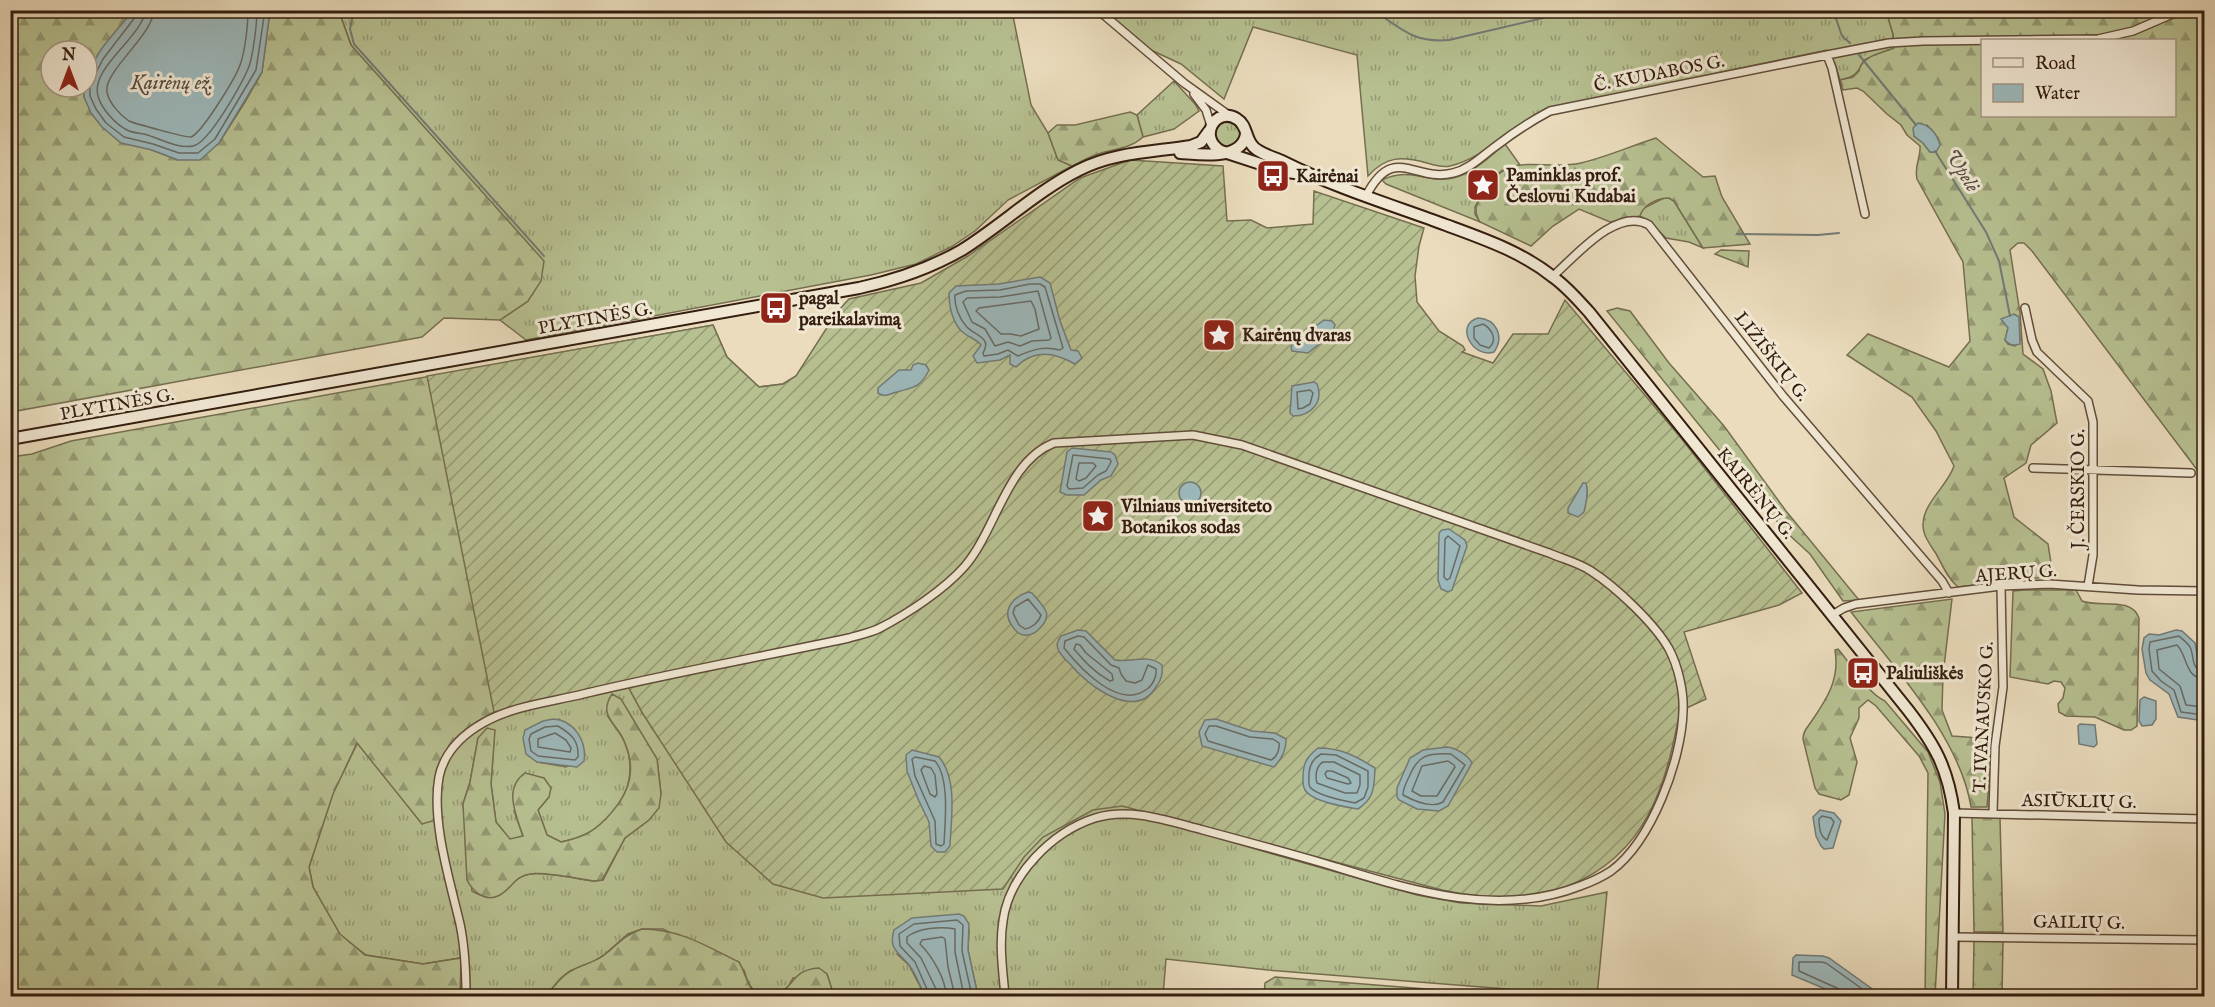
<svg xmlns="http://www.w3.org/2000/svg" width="2215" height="1007" font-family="'IM FELL English',serif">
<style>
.grass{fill:url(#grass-tufts);stroke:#756e50;stroke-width:1.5;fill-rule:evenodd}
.forest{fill:url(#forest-firs);stroke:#756e50;stroke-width:1.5;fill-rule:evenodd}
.garden{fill:url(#garden-furrows);stroke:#756e50;stroke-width:1.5}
.water{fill:#9db9bc;stroke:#737b76;stroke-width:1.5}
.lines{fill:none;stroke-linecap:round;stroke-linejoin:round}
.shore{stroke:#686b65;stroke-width:1.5}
.stream{stroke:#737b76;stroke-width:2}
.street-casing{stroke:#614d3a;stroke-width:10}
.secondary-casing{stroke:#331d0e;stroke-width:14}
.street{stroke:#f1e8d4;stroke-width:7}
.secondary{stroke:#f1e8d4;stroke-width:10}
.labels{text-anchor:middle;stroke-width:6;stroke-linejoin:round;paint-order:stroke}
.street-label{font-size:18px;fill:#331d0e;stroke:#f1e8d4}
.poi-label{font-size:18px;font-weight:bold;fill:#331d0e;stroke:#f1e8d4;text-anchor:start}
.water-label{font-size:20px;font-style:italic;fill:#534c42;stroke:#f1e8d4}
</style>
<defs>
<pattern id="grass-tufts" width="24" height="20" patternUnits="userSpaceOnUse" patternTransform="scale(1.5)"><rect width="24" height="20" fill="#b7c091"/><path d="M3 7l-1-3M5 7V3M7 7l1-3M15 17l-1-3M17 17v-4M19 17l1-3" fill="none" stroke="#959b75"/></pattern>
<pattern id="forest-firs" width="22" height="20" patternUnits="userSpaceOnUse" patternTransform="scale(1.5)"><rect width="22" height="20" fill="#b7c091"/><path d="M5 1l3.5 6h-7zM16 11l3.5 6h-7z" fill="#959b75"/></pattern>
<pattern id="garden-furrows" width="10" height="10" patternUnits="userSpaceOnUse" patternTransform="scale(1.5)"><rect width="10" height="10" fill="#b7c091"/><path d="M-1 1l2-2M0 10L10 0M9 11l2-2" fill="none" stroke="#959b75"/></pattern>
</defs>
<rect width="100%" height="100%" fill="#eadcbd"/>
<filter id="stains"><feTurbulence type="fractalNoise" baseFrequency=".00333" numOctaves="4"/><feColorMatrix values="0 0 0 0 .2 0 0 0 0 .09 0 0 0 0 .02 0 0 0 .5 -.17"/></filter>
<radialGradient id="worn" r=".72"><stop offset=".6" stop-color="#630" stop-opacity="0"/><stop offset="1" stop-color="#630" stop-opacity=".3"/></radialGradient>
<path class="grass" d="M341,10l671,1 19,94 17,28 10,27 14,6 -64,34 -33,31 -24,16 -35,17 -45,11 -345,65 -26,-20 28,-19 -177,-256 -10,-28z
M1886,10l7,24 1,14 -30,12c-6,14 -10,17 -24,20l-5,-16 -8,-14 -276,58c-36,14 -63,49 -101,58 -8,2 -16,-1 -23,-3 -26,-7 -41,-7 -59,13l-11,-121 -104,-28 -29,72 -43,-35 -30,-14 -47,-39z
M1174,81l21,23 4,7 -25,18 -31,8 -6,-22z
M1214 134a13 13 0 1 1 26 0a13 13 0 1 1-26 0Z
M1505,144l15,21 -12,2 -17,11 -16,29v7l5,8 -94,-38 -4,-4c29,-14 44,4 71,-2 19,-4 37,-22 52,-34z
M1664,198h5l5,3 29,47 -14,-6 -23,-4 -17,-17 -9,-5 2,-7z
M625,681l270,75 270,59 -1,8 253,72 44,8 80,3 66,-14 -10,104 -329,-26 -102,-11 -3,37h-185l-10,-46 1,-20 -72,24 12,11 16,31h-91l-7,-22 -34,4 -8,14c-24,11 -35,1 -41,-22l-81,-41h-21l-14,5 -24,21 -14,9 -20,7 -10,8 -14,17h-86v-38l-37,6 -57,-9 -26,-20 -27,-48 -4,-20 24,-74 25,-51 64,82 18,-61 7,-16 28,-25 19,-10zM607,715l50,44 4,35 -12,26 -24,18 -22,42 -9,1c-16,-2 -51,-10 -65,-7 -25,5 -27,35 -57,17l-9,-87 7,-22 8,-44h16l-3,46 5,38 14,18 13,-4 -9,-25 35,-14 -11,13 9,25 14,7c10,-2 22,-4 31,-10 30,-19 47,-55 33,-89 -4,-10 -13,-19 -18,-28zM559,719c18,12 21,15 26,36l-19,12 -29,-5z"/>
<path class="forest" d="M11,11h122l-35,45 -11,20v-25h-36v36h33v10l68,53 26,10 41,-17 26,-41 17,-30 8,-61h71v6l10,28 193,216 -3,20 -13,20 -28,19 -56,-2 -22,19 -411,75z
M1886,11h318v468l-172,-228 -8,-8h-6l-8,7 10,63 3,41 20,15 8,22 6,32 -26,22 -5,18 -22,15 10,39 34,27 5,32 -95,11c-11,-9 -16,-23 -23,-35 -4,-6 -10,-14 -11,-20 -7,-25 23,-44 30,-66l-18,-35 -24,-34 -65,-42 21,-21 81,33 21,-26 -7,-79 -46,-83c-3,-13 4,-22 3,-33l-13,-11 -6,-10 -14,-11 -24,-23 -6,-3 -14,2 -3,-10 13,-3 6,-6c2,-15 23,-18 35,-23l-1,-14zM1982,40h192v76h-192zM1927,125l11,13 -2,14h-6l-7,-9 -9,-7zM2006,323l15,2v15l-6,6 -7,-2 -3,-4 3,-12z
M1130,112l7,3 6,22c-13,12 -29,12 -45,17 -9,3 -18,8 -26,12l-14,-6 -10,-27 9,-8h18z
M1656,138l47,39 12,-1 7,21 28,47 -47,4 -29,-47 -5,-3c-12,0 -26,7 -29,18l-30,6 -31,-13 -26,17 -22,20 -51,-24c-7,-11 -4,-18 3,-29 26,-45 58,-21 98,-30 25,-6 50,-17 75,-25z
M1721,250l28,1 -1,16 -33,-13z
M1617,308l13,3 39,52 55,63 62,85 73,89 -16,1 -33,-47 -25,-23 -178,-220z
M713,325l14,32 32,30 24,-3 13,-8 191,370 -344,-32 -18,-33 -131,31c-54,28 -61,50 -58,108l-14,4 -65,-81 -24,51 -24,73 4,20 27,47 25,21 58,9 38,-6 -1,38h-449v-539l21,-3 39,-13z
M2024,590h52l6,11c16,7 49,-5 57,17l-2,108 -6,4h-7l-29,-13 -29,-1 -7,-4 -1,-8 5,-6 2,-10 -4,-6 -7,-1 -6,3 -38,-7 3,-86z
M1952,599l-9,76 -1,35 10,26 41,3 -6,68h-16c-11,-70 -78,-141 -120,-195z
M1838,649c14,16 29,44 47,52l43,51 12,30 5,32 -10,182h-10l3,-223 -9,-17 -43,-50 -8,-6 -9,8v10l-9,20 7,24 -8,33 -8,5 -22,-6 -4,-6 -12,-49c0,-8 4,-11 8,-17 16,-23 29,-43 24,-72z
M612,694l9,5 36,60 4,35 -2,14 -10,12 -24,18 -23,42 -7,1c-17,-2 -50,-10 -65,-7 -15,2 -18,14 -30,21 -14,8 -27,-3 -33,-15l-4,-76 7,-22 8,-44 9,-10 8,2 -4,54 5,38 14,17 13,-3c-7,-21 -20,-48 2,-63l19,5 7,10 -2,9 -11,13 9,25 14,7c23,-5 35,-11 51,-30 18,-21 24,-42 13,-69 -7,-20 -28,-26 -13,-49z
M1972,817l28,1 3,114h-29z
M642,929c38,0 64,17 97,33 12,20 4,29 31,34h-224c7,-8 13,-18 23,-24 11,-7 24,-9 34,-16 16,-12 19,-20 39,-27z
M1974,941h29l-1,55h-29z
M819,968l8,6 7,22h-59c21,-9 15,-26 44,-28z
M1275,977l240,19h-251l1,-13z"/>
<path class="garden" d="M1130,160l93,6 4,55 24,-1 16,8 46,-4 1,-33 110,37 -5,18 -4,30 2,26 22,29 24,15 2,4 -3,2 31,11 20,-29h35l17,-34 116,138 121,155 -23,12 -95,27 22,67 -26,12c-6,31 -13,64 -26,92 -31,70 -101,103 -176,93 -12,-1 -24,-4 -36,-6l-320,-84 -29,4 -50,27 -19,20 -21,32 -180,9 -50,-14 -47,-42 -83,-128 -18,-33 -131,31 -67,-336 286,-51 14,32 32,30 24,-3 13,-8 41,-64 12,-13 72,-16 47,-27 112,-78z"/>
<path class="water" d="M133,11h137l-8,61 -43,71 -19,17h-22l-26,-10 -31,-7 -19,-16 -11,-14 -7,-16v-10h3c0,-29 29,-55 46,-76z
M1918,123c12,2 19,11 22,22l-4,7h-6l-7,-9 -9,-7 -1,-8z
M1040,277l10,6 10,38 11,29 7,1 4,7 -7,6c-21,-12 -41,-15 -59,3l-6,-3v-9l-10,5 -23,3 -4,-7 8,-11c-5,-6 -10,-7 -16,-11 -12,-8 -16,-27 -16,-41l7,-7 43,-2z
M2014,314l5,3 1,27c-7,2 -11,1 -15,-4l3,-12 -7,-9z
M1478,318c18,1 27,18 16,34 -21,7 -40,-27 -16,-34z
M1324,320l8,1 3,4 -3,9 -24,19 -16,-2 -1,-4 2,-4z
M918,363l8,2 3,5c-9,18 -15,17 -32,22 -9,2 -11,6 -19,1v-5l21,-18h12l2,-5z
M1314,382l3,2c7,18 -6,32 -24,32l-3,-3 2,-27z
M1072,448l39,4 4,3 3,9 -7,12 -10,4 -17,15h-17l-7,-3 7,-40z
M1179 493a11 11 0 1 1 22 0a11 11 0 1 1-22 0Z
M1583,483h3c3,9 0,20 -2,29l-6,5 -10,-4v-5z
M1449,529l16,11 2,6 -15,44 -4,2 -7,-3 -3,-9 1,-47 3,-3z
M1028,592l4,1c13,15 23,22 5,38 -4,3 -8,5 -13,4 -4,0 -9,-4 -11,-8 -12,-15 -2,-29 15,-35z
M1078,630l8,1 29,29c17,3 32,-7 47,5 1,10 -1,15 -6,22 -21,35 -69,-2 -86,-23 -4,-4 -10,-9 -12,-15 -2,-5 0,-8 3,-13z
M2176,630l6,1 13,12 3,16 6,9v53l-26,-4 -9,-23 -19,-14 -4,-7 -4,-24 2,-11 5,-4 10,1z
M2144,697l12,4v18l-4,6 -10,1 -3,-5 1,-21z
M553,719c21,1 34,22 31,42l-7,6 -40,-5 -11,-8 -3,-16 2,-8 18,-9z
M1216,719l36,12 23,2 11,6c0,12 -4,19 -12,28l-72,-21 -3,-14 6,-12z
M2080,724l15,1 2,19 -3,3 -15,-3 -1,-18z
M1447,747c9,1 21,8 25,16l-24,43 -9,5 -22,-2 -18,-9 -2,-3v-9l13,-30 13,-8z
M1318,748c23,0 38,8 57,20 -1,19 0,30 -17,41 -13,-2 -46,-7 -53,-19 -3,-5 -2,-9 -2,-14 0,-14 5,-20 15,-28z
M912,750l27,7c19,22 12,62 11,89l-5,6h-8l-6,-6 -2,-24 -11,-23 -11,-28 -1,-16z
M1820,810l14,3 7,8 -8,27 -9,1 -3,-3 -5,-10 -3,-19z
M959,914l5,2 5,8 -1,26 10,46h-53c-5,-10 -9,-22 -16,-31 -10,-13 -21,-15 -15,-35l18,-12z
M1796,955l27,1 6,2 53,38h-40l-50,-21 1,-17z"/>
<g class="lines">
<path class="shore" d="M145,10c-1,26 -55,57 -47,86 3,12 17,28 29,34 5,3 12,3 17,4 15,4 33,15 49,12 16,-3 48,-61 55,-77 5,-11 9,-46 9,-59
M154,10c-1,25 -51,62 -47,82 2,11 13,23 22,29 4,2 58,17 62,16 11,-4 45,-60 49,-72 5,-13 8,-40 8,-55
M87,79l8,-4 8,-16 33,-43 1,-6
M87,82l3,5v9l6,13 10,14 18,14 29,7 26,9h19l17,-14 41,-69 9,-60
M1030,284h10l5,3 18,61 -3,2c-17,-4 -26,-1 -42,6l-10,-6 -10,4 -14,2 -1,-3c10,-16 -10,-18 -17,-27 -7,-8 -12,-21 -11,-31l11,-4 34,-1z
M1038,291l13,47 -2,2 -17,1 -12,5 -12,-4 -13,4 -10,-17 -13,-7 -9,-20 4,-4 33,-1z
M1031,301l4,8 4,20 -18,7 -10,-2h-10l-25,-23 3,-3z
M1483,324c9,5 15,16 6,24l-9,-3 -6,-7v-11z
M1310,390l3,3 -3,11 -7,4 -5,1 -1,-17z
M1073,455l37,4 1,3 -5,9 -8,4 -15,13 -14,1 -2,-3z
M1079,463h14l3,3 -10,12 -7,3 -3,-2z
M1448,536l12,10 -10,32 -3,2 -3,-3 1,-38z
M1028,599l13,16c-2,7 -9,13 -16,14l-6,-4 -6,-12 2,-6z
M1078,636l6,1 27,28 8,3 2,6 5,7 9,2 7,-3 6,-15 8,4c1,7 -3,16 -9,20 -28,22 -67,-21 -83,-41l1,-7z
M1076,644l4,1 6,8 26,21 1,6 -3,1c-15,-8 -25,-19 -36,-32z
M2204,671c-14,-2 -9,-14 -14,-24 -2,-4 -8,-8 -11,-11l-29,6 -1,7 3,22 9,10 13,9 7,22 23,3
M2204,679c-20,-2 -16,-23 -27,-34l-20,5 2,19 21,17 6,19 18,2
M558,726c13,8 21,14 20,31l-3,3 -37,-4 -7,-5 -2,-12 2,-5 14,-7z
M1216,726l34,11 23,2 6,4c1,6 -2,14 -8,17l-63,-19 -3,-7 4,-8z
M555,733l11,7 5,8 -1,4 -32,-5v-8z
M1321,754l15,1 32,16v16l-4,11 -9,5c-10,-2 -38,-7 -45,-16 -2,-3 -1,-10 -1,-14 1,-9 4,-14 12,-19z
M1451,754l14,11 -22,37c-12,7 -29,-1 -40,-7 0,-7 3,-12 6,-18 9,-22 18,-24 42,-23z
M915,757l20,4c15,17 10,61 9,83l-3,2 -5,-2 -1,-23 -20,-45 -3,-17z
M1448,761l6,4 1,2 -18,29h-16l-9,-5 10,-25z
M1323,762h11l26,13v10l-3,8h-12l-28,-10c-2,-7 -1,-17 6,-21z
M924,766l7,2 4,7 2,19 -2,3 -5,-3 -9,-24z
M1327,771h5l16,7 3,5 -3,1 -21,-6 -2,-4z
M1822,816l9,2 3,4 -7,18c-7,-3 -8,-14 -8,-21z
M930,996l-15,-34 -15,-16 -1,-12 15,-10 43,-4 6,5 -1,26 10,45
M937,996l-1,-7 -15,-31 -14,-15v-6c11,-9 34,-11 48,-8v23l9,44
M946,996c0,-17 -14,-40 -26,-52l2,-4 20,-3 3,2 3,28 7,29
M1842,996l-3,-7 -40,-18v-9h22l5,1 46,33"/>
<path class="stream" d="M354,10l-4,19 4,15 190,212
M1373,10c29,19 40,33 76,30l128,-30
M1833,10l9,26 8,7
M1859,55l57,70
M1935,151l51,81 13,29 11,55
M1737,234l81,1 21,-2"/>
<defs>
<path id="street" d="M1098,10l86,73 46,33
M1827,55l62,-12 34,-2 175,-2 35,-8 49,-21
M1194,94l12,16 5,16
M1366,196c28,-54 48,-13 87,-23 17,-4 29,-17 43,-27 17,-13 35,-25 54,-35l277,-56 5,13 33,146
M1553,276c22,-19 64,-70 96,-51l134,171 159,185 7,12
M2025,308l7,32 5,12 51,49 5,21v133l-5,31
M2033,468l158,5
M1832,615l12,-7 12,-4 145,-18 48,-2 89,6 66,1
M1954,813l250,6
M1993,813l2,-67 8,-59 -2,-101
M1954,937l250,3
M466,996c0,-23 -1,-48 -6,-72 -10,-43 -29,-103 -21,-147 5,-24 23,-42 44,-54 29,-17 68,-21 100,-29 88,-21 177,-37 266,-56 10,-3 21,-5 31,-10 27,-14 64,-38 85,-62 31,-36 42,-105 89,-123l139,-8 49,10 307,108c14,6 30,10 42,18 25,16 64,53 78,78 9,17 15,42 14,62 -1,48 -31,130 -72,160 -9,6 -20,11 -31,15 -84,33 -172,3 -254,-22 -41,-12 -82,-23 -123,-34 -35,-9 -72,-23 -108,-12 -43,14 -86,57 -92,103 -4,25 0,51 2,75"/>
<path id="secondary" d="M1180,153c20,1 62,8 66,-19
M1307,175l-25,-4 -61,-20c-24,-14 -5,-45 16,-32 12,7 7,24 22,32 8,5 17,7 25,11 52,26 108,43 162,63 38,14 76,27 107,52 14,10 25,23 36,35l319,398c27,35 40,58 46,103l-2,183
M10,439l849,-151c37,-8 70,-19 103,-38 40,-25 75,-59 117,-80 35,-18 75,-18 112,-24l10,-4 8,-11"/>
</defs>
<use href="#street" class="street-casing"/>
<use href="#secondary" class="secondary-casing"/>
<use href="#street" class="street"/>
<use href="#secondary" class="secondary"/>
</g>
<defs>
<symbol id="bus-square" viewBox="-11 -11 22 22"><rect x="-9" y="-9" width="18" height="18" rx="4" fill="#8f2418" stroke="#f1e8d4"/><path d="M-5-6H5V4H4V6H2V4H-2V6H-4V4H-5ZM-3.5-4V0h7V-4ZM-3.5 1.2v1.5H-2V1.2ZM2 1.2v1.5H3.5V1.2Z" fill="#fff"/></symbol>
<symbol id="sight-square" viewBox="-11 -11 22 22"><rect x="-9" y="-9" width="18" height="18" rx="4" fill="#8f2418" stroke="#f1e8d4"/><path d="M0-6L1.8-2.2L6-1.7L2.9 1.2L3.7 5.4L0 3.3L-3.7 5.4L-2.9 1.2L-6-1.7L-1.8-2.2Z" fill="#fff"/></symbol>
</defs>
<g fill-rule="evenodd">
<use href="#bus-square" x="1254" y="157" width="38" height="38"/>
<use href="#sight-square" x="1464" y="166" width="38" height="38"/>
<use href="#bus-square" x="757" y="289" width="38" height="38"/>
<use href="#sight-square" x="1200" y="316" width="38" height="38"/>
<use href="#sight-square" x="1079" y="497" width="38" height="38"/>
<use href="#bus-square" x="1844" y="654" width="38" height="38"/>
</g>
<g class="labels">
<g class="street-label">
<text transform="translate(1659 73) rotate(-11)" y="6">Č. KUDABOS G.</text>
<text transform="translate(595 318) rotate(-10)" y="6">PLYTINĖS G.</text>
<text transform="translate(1772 356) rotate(52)" y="6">LIŽIŠKIŲ G.</text>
<text transform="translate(117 404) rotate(-10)" y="6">PLYTINĖS G.</text>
<text transform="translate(2078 489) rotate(-90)" y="6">J. ČERSKIO G.</text>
<text transform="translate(1756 493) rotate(51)" y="6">KAIRĖNŲ G.</text>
<text transform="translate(2016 573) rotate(-4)" y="6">AJERŲ G.</text>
<text transform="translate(1983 717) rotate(-87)" y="6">T. IVANAUSKO G.</text>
<text transform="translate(2079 801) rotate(1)" y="6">ASIŪKLIŲ G.</text>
<text transform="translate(2079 922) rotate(1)" y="6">GAILIŲ G.</text>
</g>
<g class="poi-label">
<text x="1506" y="181">Paminklas prof.<tspan x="1506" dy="21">Česlovui Kudabai</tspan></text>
<text x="1296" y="182">Kairėnai</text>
<text x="799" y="304">pagal<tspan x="799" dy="21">pareikalavimą</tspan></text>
<text x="1242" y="341">Kairėnų dvaras</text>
<text x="1121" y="512">Vilniaus universiteto<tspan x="1121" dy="21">Botanikos sodas</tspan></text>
<text x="1886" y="679">Paliuliškės</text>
</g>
<g class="water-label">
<text x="172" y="89">Kairėnų ež.</text>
<text transform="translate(1963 170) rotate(58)" y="7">Upelė</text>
</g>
</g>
<rect width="2215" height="1007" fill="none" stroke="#eadcbd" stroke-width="36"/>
<rect x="12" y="12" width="2191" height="983" fill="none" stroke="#331d0e" stroke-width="3"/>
<rect x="18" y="18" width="2179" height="971" fill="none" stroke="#331d0e" stroke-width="1.5"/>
<rect x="1981" y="39" width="195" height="78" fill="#f1e8d4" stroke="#a59785" stroke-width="1.5"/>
<rect x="1993" y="58" width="30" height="9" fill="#f1e8d4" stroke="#a59785" stroke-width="1.5"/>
<text x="2035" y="69" font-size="18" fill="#331d0e">Road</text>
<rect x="1993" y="84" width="30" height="18" fill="#9db9bc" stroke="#a59785" stroke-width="1.5"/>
<text x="2035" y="99" font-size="18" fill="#331d0e">Water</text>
<g transform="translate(69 69)"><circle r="28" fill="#f1e8d4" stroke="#a59785" stroke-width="1.5"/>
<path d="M0-4.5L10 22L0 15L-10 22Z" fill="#8f2418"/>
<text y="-9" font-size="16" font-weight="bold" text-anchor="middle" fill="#331d0e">N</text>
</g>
<rect width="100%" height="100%" filter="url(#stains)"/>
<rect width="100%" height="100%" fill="url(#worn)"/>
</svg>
